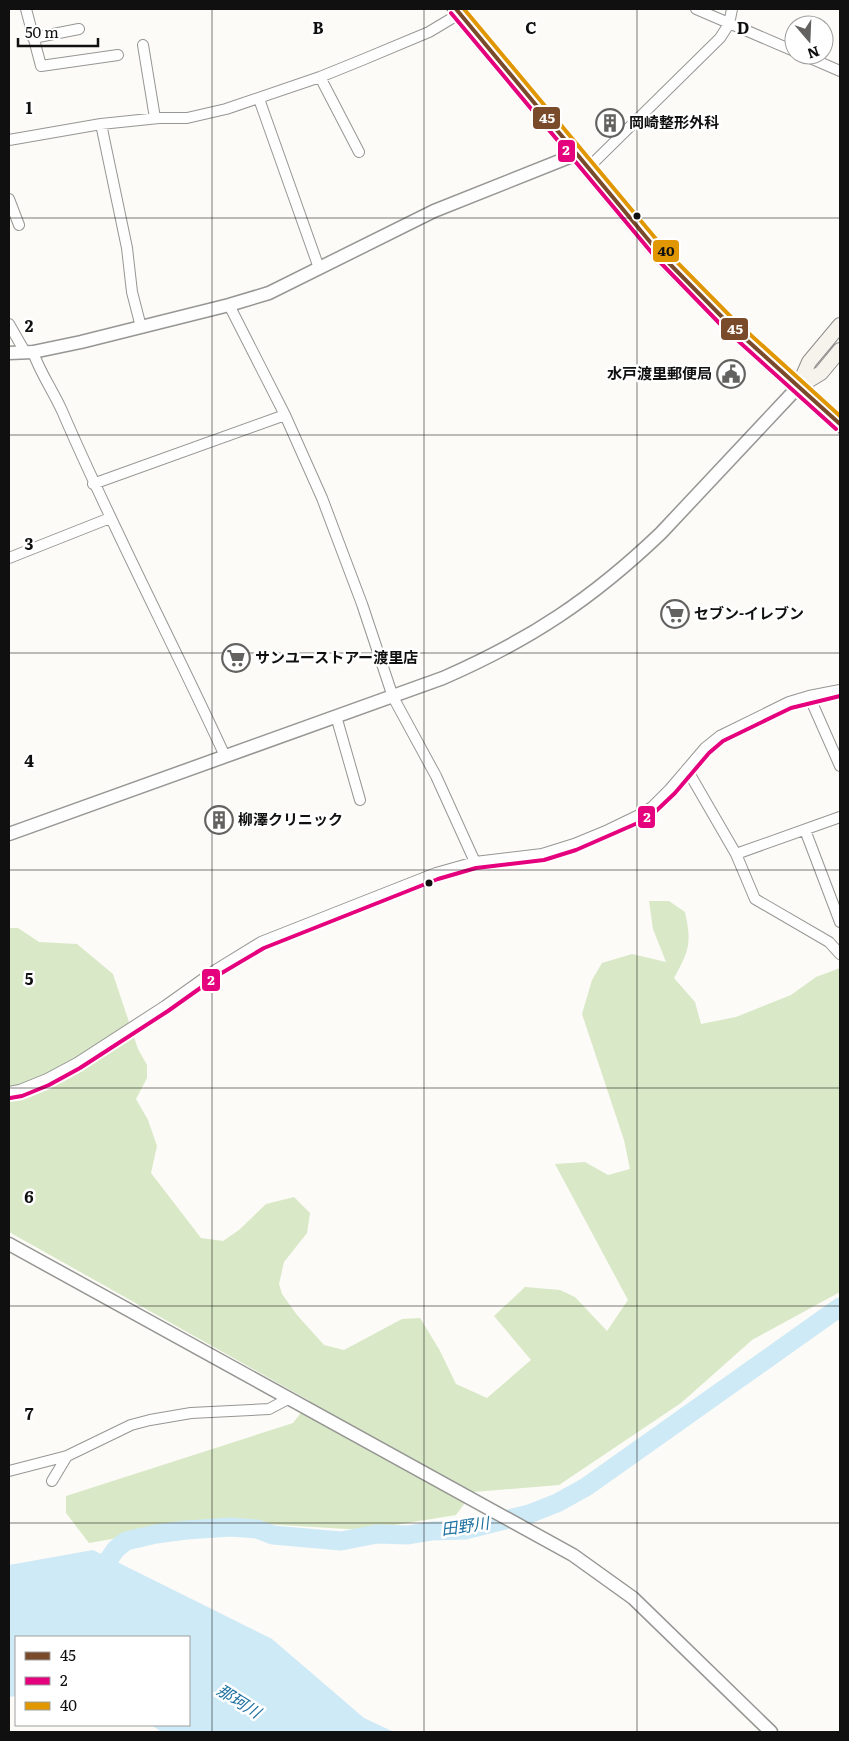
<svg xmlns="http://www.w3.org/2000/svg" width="849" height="1741" font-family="Literata,'Noto Sans JP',serif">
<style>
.forest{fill:#d9e8c6}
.water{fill:#ceeaf6}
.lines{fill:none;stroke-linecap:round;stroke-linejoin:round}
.river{stroke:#ceeaf6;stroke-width:19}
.minor-casing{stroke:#969694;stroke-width:12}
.tertiary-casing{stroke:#969694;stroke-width:15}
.secondary-casing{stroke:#8d8c8b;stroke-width:16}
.trunk-casing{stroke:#848381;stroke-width:19}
.minor{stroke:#fffefe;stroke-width:10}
.tertiary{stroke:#fffefe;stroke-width:12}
.secondary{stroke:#f5f3ec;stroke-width:14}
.trunk{stroke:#eae3da;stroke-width:16}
.bus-1-casing{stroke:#fff;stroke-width:8}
.bus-2-casing{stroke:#fff;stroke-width:8}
.bus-3-casing{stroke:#fff;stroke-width:8}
.bus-1{stroke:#7a4b2a;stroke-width:4}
.bus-2{stroke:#e5007d;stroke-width:4}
.bus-3{stroke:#e09702;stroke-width:4}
.grid{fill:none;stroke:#101010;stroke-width:1;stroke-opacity:0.55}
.bus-dot{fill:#101010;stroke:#fff;stroke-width:2}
.labels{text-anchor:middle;stroke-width:5;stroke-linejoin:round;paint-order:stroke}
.poi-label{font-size:15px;font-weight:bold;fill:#101010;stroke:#fff;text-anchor:start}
.water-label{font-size:16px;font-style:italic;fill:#1c70a0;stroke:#fff}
.grid-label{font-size:16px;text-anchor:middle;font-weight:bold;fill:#101010;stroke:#fff;stroke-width:5;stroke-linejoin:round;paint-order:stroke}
.line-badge{stroke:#fff;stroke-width:2}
.badge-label{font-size:14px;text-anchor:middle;font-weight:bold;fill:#fff}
.pale-badge-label{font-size:14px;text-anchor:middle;font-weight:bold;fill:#111}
</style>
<rect width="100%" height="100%" fill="#fcfbf7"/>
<path class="forest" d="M649,901h20l16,11c7,31 4,39 -11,66l21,24 6,22 35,-7 55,-22 25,-18 24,-9v324l-88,48 -71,63 -122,82 -86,7 -17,23 -92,15 -151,-9 -124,22 -23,-30v-17l227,-73 17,-22 -301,-169v-304h9l21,14 38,2 36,30 25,75 9,16v13l-11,21 12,21 9,26 -6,27 50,65 22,3 16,-11 27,-26 28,-7 16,16 -3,20 -23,29 -5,22 3,10 15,21 27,30 20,5 58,-31 18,-1 19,31 17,35 31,14 44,-38 -37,-44 31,-29 35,3 15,7 32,34 21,-31 -73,-136 30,-2 23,13 22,-6 -6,-29 -42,-126 10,-34 10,-17 30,-9 34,8 -13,-33z"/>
<path class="water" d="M93,1550l179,89 92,79 30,14h-232l-11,-7h38v-88h-173v59l-7,1v-132z"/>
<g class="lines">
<path class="river" d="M95,1579l21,-30 10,-8 30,-7 30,-4 45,-3 26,2 16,6 68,6 36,-7 31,1 24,-4 33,-1 64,-16 28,-11 29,-16 254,-180"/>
<defs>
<path id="minor" d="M26,9l15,57 77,-11
M696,9l98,42
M33,38l46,-9
M143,45l12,73
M803,55l37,16
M320,77l39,75
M259,99l60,169
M101,124l26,124 5,44 9,35
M9,140l92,-16 58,-6h28l39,-9 94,-32 42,-17 67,-28 35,-21
M588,168l132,-130 9,-14 3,-15
M9,199l10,26
M229,305l56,110 37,83 40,106 31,93 43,79 39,86
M9,324l16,28
M33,352c7,21 21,40 30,61 50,116 109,228 162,343
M93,484l192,-69
M9,558l101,-40
M809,696l31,70
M336,716l24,84
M686,770l6,8 44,76 104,-37
M805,830l35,92
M736,854l19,45 74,43 11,12
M9,1092l11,-2 27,-11 30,-16 88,-57 52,-37 44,-27 175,-69 39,-11 67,-8 32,-10 34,-14 29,-14 15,-9 18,-18 35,-41 15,-12 69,-34 20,-6 31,-6
M67,1456l64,-31 19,-5 41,-7 78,-4 19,-10
M9,1471l58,-15 -15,25"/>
<path id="tertiary" d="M9,353l24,-1 48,-10 148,-37 40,-12 165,-82 143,-57
M9,834l434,-156c87,-38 149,-79 218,-145l137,-146
M9,1244l564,311 60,43 138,134"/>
<path id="secondary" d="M798,387l11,-25 31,-37
M798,387l23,-14 19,-23"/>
<path id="trunk" d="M456,9l205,246 68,69 69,63 42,37"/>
</defs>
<use href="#minor" class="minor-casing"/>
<use href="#tertiary" class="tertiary-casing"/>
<use href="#secondary" class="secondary-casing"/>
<use href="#trunk" class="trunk-casing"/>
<use href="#minor" class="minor"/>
<use href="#tertiary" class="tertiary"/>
<use href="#secondary" class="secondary"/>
<use href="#trunk" class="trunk"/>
<defs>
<path id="bus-1" d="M456,9l205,246 68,69 111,100"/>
<path id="bus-2" d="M451,13l206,246 68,70 111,100
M10,1098l12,-2 27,-11 31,-17 88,-57 52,-37 44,-26 174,-69 38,-11 68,-8 32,-10 64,-28 16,-11 19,-18 34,-40 14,-12 68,-33 49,-12"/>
<path id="bus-3" d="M464,9l202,242 67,68 107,97"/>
</defs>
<use href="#bus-1" class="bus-1-casing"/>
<use href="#bus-2" class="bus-2-casing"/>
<use href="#bus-3" class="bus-3-casing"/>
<use href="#bus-1" class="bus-1"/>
<use href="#bus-2" class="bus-2"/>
<use href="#bus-3" class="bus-3"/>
</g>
<path class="grid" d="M212,9v1723M424,9v1723M637,9v1723M9,218h831M9,435h831M9,653h831M9,870h831M9,1088h831M9,1306h831M9,1523h831"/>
<defs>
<symbol id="building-ring" viewBox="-11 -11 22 22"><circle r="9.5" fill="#fff" stroke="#636261" stroke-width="1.5"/><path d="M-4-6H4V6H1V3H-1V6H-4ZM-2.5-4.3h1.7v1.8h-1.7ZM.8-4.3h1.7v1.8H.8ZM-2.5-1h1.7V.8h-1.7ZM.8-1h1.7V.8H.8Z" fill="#636261"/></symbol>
<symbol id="civic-ring" viewBox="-11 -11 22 22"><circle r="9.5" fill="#fff" stroke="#636261" stroke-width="1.5"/><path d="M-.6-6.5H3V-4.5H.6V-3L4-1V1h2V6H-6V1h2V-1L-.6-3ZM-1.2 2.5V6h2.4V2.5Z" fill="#636261"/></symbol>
<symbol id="supermarket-ring" viewBox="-11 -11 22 22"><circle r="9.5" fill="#fff" stroke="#636261" stroke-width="1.5"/><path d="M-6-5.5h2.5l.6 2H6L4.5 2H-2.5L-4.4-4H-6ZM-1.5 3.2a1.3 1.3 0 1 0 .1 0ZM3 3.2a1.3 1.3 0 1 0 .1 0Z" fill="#636261"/></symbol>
</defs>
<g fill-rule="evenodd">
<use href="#building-ring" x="594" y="107" width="32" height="32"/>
<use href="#civic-ring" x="715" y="358" width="32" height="32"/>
<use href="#supermarket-ring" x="659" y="598" width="32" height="32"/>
<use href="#supermarket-ring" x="220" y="642" width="32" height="32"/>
<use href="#building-ring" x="203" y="804" width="32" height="32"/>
</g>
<g class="bus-dot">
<circle cx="637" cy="216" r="4.5"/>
<circle cx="429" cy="883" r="4.5"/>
</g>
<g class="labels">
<g class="poi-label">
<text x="629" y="128">岡崎整形外科</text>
<text x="712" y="379" text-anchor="end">水戸渡里郵便局</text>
<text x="694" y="619">セブン-イレブン</text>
<text x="255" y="663">サンユーストアー渡里店</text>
<text x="238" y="825">柳澤クリニック</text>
</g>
<g class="water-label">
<text transform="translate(465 1526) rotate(-8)" y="6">田野川</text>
<text transform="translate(239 1701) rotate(32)" y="6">那珂川</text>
</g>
</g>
<g class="grid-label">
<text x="318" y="34">B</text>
<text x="531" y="34">C</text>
<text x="743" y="34">D</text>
<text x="29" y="114">1</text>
<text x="29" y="332">2</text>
<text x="29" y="550">3</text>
<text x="29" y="767">4</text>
<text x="29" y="985">5</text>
<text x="29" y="1203">6</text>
<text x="29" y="1420">7</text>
</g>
<g class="line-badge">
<rect x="532" y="106" width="29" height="24" rx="5" fill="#7a4b2a"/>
<rect x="557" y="139" width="19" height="24" rx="5" fill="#e5007d"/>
<rect x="652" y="239" width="28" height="24" rx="5" fill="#e09702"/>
<rect x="720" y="317" width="29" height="24" rx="5" fill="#7a4b2a"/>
<rect x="637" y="805" width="19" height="24" rx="5" fill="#e5007d"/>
<rect x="201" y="968" width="20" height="24" rx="5" fill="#e5007d"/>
</g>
<g class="badge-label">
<text x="547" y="123">45</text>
<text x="566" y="155">2</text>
<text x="735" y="334">45</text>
<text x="647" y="822">2</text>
<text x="211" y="985">2</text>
</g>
<g class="pale-badge-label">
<text x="666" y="256">40</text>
</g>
<rect width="849" height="1741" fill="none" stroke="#101010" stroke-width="20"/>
<rect x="15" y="1636" width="175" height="90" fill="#ffffff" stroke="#9f9f9f"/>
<rect x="25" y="1652" width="25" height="8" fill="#7a4b2a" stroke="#9f9f9f"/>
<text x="60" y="1661" font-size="15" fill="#101010">45</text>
<rect x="25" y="1677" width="25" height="8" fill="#e5007d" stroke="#9f9f9f"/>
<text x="60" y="1686" font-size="15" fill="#101010">2</text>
<rect x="25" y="1702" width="25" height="8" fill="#e09702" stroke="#9f9f9f"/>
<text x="60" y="1711" font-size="15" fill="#101010">40</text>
<g transform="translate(809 40) rotate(161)"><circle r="24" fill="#ffffff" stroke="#9f9f9f"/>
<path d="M0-4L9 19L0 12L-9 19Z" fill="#636261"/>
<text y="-8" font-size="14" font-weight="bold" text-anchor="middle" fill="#101010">N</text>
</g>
<path d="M18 38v8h80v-8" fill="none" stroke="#101010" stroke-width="2.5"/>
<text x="25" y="38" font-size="15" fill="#101010" stroke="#ffffff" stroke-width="4" paint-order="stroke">50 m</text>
</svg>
